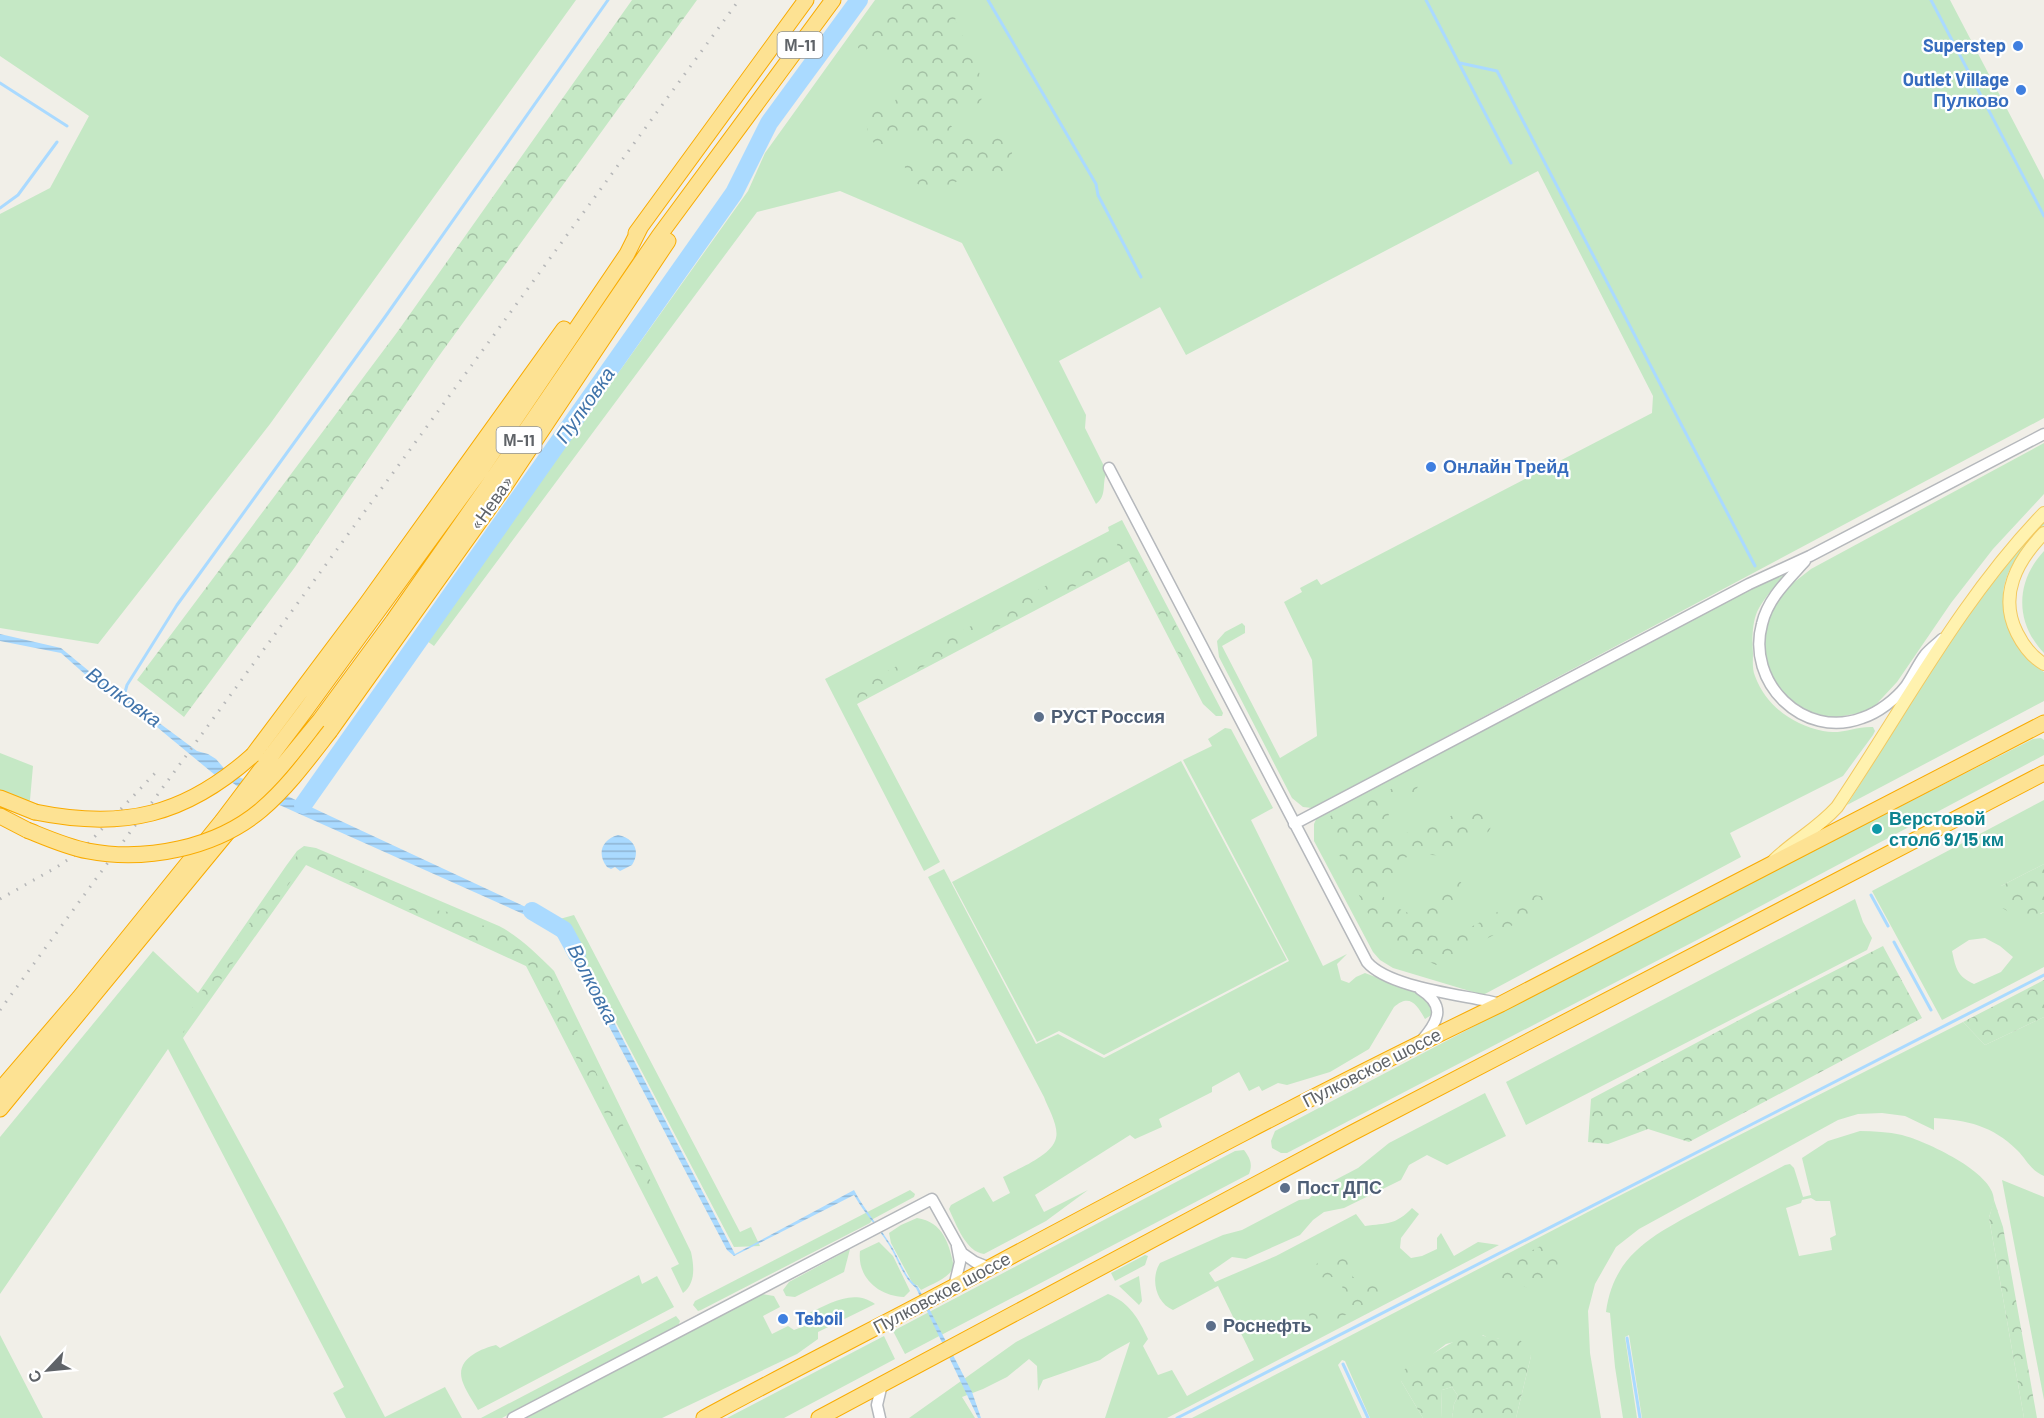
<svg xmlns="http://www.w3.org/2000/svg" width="2044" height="1418" font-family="Barlow,sans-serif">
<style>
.green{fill:#c5e8c5;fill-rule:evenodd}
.forest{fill:url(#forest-crowns)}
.water{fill:url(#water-rules)}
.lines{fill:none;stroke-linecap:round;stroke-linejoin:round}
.stream{stroke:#aadaff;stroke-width:3}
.river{stroke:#aadaff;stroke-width:18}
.minor-casing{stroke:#b5b8bc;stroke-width:13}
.major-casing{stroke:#f2c960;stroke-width:14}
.highway-casing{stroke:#f9ab00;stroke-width:17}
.minor{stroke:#fff;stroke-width:10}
.major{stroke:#fff2af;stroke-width:12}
.highway{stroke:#fde293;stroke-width:15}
.rail{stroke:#b6b7b8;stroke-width:3;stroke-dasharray:1.5 8;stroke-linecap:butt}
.highway-bridge-casing{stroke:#f9ab00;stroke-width:17;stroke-linecap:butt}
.highway-bridge{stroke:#fde293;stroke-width:15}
.shop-dot{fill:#3f7fe0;stroke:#fff;stroke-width:2}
.service-dot{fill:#5c6f8a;stroke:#fff;stroke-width:2}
.culture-dot{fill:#0f9aa8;stroke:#fff;stroke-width:2}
.labels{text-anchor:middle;stroke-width:4.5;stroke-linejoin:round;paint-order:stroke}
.shield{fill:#fff;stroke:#8f9295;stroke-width:1.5}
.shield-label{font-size:16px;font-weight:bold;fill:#5f6368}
.shop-label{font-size:18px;font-weight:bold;fill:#366cbe;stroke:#fff;text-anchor:end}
.street-label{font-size:18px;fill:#5f6368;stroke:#fff}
.service-label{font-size:18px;font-weight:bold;fill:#4e5e75;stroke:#fff;text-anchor:start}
.culture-label{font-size:18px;font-weight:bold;fill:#0d838f;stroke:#fff;text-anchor:start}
.water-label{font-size:20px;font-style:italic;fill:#4174aa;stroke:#fff}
</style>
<defs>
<pattern id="forest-crowns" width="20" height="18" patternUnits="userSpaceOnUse" patternTransform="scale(1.5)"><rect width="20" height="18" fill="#c5e8c5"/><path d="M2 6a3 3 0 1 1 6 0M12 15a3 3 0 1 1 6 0" fill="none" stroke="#a3c0a4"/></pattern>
<pattern id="water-rules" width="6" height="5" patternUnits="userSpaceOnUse" patternTransform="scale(1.5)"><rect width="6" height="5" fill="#aadaff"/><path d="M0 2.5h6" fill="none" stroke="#8eb4d2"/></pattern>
</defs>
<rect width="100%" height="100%" fill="#f1efe8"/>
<path class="green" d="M0,0h576l-306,424 -172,220 -98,-16v-414l50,-26 39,-72 -89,-60z
M875,0h1075l94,180v238l-732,390 -9,-1 -11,-9 -73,-141 -2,-16 8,-9 17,-9 3,3v7l-23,13 58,112 37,-22 -5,-76 -28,-58 18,-10 -2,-4 17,-9 4,6 331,-172 1,-17 -115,-225 -352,184 -26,-48 -101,54 27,54 -1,13 22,44c-6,11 1,23 -11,32l-134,-261 -122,-52 -83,21 -323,434 -7,-5 321,-450 17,-38z
M2044,443v51l-51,55 -42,54 -54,79 -27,29 -38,7 -21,-5 -19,-10 -15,-16 -8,-17 -6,-19 5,-36 20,-28 23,-18z
M1122,520l101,193 -1,3h-6l-13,-12 -74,-143 -272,143 83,158 -16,9 -99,-192 284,-148 -1,-4z
M2044,521v4c-33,35 -55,64 -31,113 7,14 17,26 31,34v29l-197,104c62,-97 119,-199 197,-284z
M2044,551v102c-29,-30 -29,-71 0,-102z
M1787,569l1,3c-11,12 -24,25 -31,40 -5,12 -5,28 -4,41 0,7 -1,16 2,23 11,30 38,49 68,55 19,4 33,-5 50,-4l2,4 -2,4 -30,41 -113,57 11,24 -258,138 -90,-27 -13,-8 -7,-8 -59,-111v-17l3,-7z
M1225,728l6,1 42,79 -22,12 72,146 24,-12 -10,10 4,16 8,3 7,-6 9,-4 63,24 5,17 -8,5c-8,-14 -15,-26 -31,-12l-25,42 -39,23 -43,13 -9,-2 -16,8 -3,-5 -10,5 -10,-19 -27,15v5l-53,27 3,8 -27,12 -5,-4 -95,60 9,17 44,-22 -42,31 -62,33c-18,-2 -28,-30 -35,-45l2,-4 33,-18 9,15 17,-9 -7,-16c14,-8 49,-21 53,-39 3,-12 -8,-30 -12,-41l-116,-220 16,-8 92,175 22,-10 46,24 185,-97 -106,-201 29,-14 -4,-7z
M2041,738l3,2v15l-347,185 -410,213h-6l-9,-5 -1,-7 4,-10 407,-214 351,-178z
M0,753l33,13 -3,34 -3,4 -27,-12z
M1181,761l106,199 -183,95 -45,-24 -22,11 -85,-160z
M2044,800v64l-43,22 40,28 3,-2v55l-102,53 -70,-129zM1985,938l15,8 13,11 -12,15 -27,12c-17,-8 -18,-15 -22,-33l17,-11z
M304,846l12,2 183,78c21,11 38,28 55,45l137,281c3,14 5,31 -8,41l-12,-25 8,-4 -153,-298 -220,-101 -123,173 100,184 102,195 60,-30 17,31h-116l-13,-25 11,-6 -176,-338 -168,245v-157l153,-186 45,42 88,-127 11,-15z
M1855,899l8,23 9,16 -5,12 -341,175 -20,-43z
M574,915l166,317 11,-5 9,19 -26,1 -166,-316 -12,-11z
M2044,1017v159c-13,-5 -17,-16 -27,-26 -24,-24 -50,-30 -83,-32v12l-29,-14 -23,-3 -24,1 -20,6 -199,109 -23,18 -21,37 -7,27 2,42 11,65h-85l15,-62 -30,-18 -10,2 -8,-5 -37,9 -17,13 -28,15v9l22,37h-53l-25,-57 -3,-1 -4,5 24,53h-170l419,-218 352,-178 22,23z
M1485,1093l21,43 -59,29 -20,-10 -18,10 -8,15 -57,28 -20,4 -11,8 -13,15 -54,24 -14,-2 -23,16 6,9 61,-26 80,-42 9,12c22,-3 31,-1 47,-18l7,6 -18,24 -1,10 11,10 11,-2 15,-7v-11l4,-5 13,23 24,-14 21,3 -332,173h-62l25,-76 -20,11 -10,7 -57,20 -5,11 -1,-25 -8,-7 -22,18 -24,12 -21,8 13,21h-66l107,-76 92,-48c21,8 31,25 40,45l-5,7 15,29 14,-5 15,26 67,-36 -36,-74 -45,24c-17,-7 -23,-31 -13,-47l63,-28 19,-5 57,-30 10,-1 9,-10 40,-21 31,-25z
M1860,1131c14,0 28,1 42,4 23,6 92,37 92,65 0,5 -4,13 -5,18l35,200h-382l-13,-83 -4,2 12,81h-14l-8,-51 -5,-54 -4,-1c8,-61 52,-79 101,-106 26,-14 52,-27 78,-41l5,-1 4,4 9,29 8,-2 -9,-37 26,-17zM1811,1198l5,3h14l6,34 -6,3 2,12 -33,6 -13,-48 15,-5 1,-3z
M1244,1150c6,8 9,14 5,24l-344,180 -12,-23 342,-180z
M2002,1180l42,17v203z
M910,1190l5,4 -1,3 -41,22 -3,4 -169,87 -3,1 -5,-6 2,-4z
M917,1218c26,4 32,25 37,49 -5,11 -22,17 -33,23l-4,-5 -3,1 -23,-43 -2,-10 12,-8z
M879,1242l14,14 17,35 -6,6c-26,-1 -47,-20 -44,-46z
M850,1249l-6,23 -49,25 -9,-1 -3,-6 6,-8z
M1145,1255l3,1 -3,9 -30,16 -4,-8z
M639,1275l3,9 15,-8 17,31 -196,103c-5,-9 -13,-20 -16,-30 -6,-21 18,-31 34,-35l4,3z
M1139,1276l3,25 -3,4 -20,-19z
M762,1294l12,2 6,11 -17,9 9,18 16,-8 6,4 13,-5v-11c22,-10 46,-26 68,-10l-57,28v7l-21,15 -135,64h-136z
M676,1316l4,5 -2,5 -176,92h-21z
M0,1335l43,83h-43z
M884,1336l11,23 -111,59h-57z
M1452,1387l6,9 -4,8 -2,14h-11l1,-28z"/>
<path class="forest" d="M632,0h65l-261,360 -141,207 -111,150 -47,-37 261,-349z
M892,0h70l-7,20c11,27 32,51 26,82 -15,9 -26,-1 -32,21l10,13 7,-1 17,5c11,-6 18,-12 30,-6 2,9 -3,27 -4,38 -10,6 -20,-1 -32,1 -25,5 -33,28 -61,10 -8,-5 -12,-9 -11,-19l22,-3 10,-12c-6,-13 -19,-13 -31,-12 -4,3 -8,8 -12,10 -23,9 -31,-21 -27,-39 6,0 13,3 19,2 11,-4 21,-33 13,-43 -2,-2 -6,-3 -8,-5 -9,-5 -6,-12 -8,-21l-7,1 -11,9 -7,-3c1,-14 24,-38 34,-48z
M1123,535l7,4 61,115 -5,7 -3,1 -27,-53 -10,-28 -6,-5 -11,-18 -271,143 -4,-1 -2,-5 4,-7 260,-140 4,-11z
M1415,780l3,6c-4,11 -15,10 -23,17 -6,5 -7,16 -9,23l8,11 37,-12 35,-16 20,7 6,5c-1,4 -1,9 -5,12 -6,5 -15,6 -22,10 -8,4 -14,11 -24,12 -16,2 -30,-7 -43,10 -5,7 -1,13 -2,21l-10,-1 -6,2v7c9,8 21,18 33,20l28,-25 7,-13c12,1 22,14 19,26l-42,25 1,7c26,8 57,-13 79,-27 8,-4 17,-10 27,-12 4,0 10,1 14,2l2,6 -4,6 -108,56 -21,-10 -14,4 -20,-19 -56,-114v-7l7,-4 75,-33z
M306,848l10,2 94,41 7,3 5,11 5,4 29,4 22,11 24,7 34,28 15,14 5,9 26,59 3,10 61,119 5,12 -1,4 -4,-1 -7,-15 -11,-12 -100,-194 -221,-101 -4,1 -120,169 -1,-4 17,-34 101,-144z
M2044,864v48c-15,6 -30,5 -43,-5v-21z
M1883,946l39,72 -233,124 -41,-13 -40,15 -20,-2 3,-43 167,-89z
M2044,980v37l-59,28 -22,-23z
M1994,1200l9,27 34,191h-13l-35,-200z
M1548,1242l7,3c7,10 2,22 -1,33 -4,4 -11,10 -17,11 -12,2 -21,-11 -34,-9l-5,-8 3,-5z
M1341,1256l6,3 6,18c13,7 28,1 39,8l-1,6 -55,29 -10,1 -5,4 -10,-2 -2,-9 5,-4 19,-4c4,-6 16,-22 5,-28 -7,-3 -16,2 -26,-3v-7l9,-8z
M1473,1332c17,5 19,11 37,2l9,4 12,18 -15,62h-64l2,-14 4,-8 -6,-9 -10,3 -1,28h-18l-22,-37v-10c25,-12 47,-28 72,-39z"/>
<path class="water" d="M0,634l61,14 40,33 22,12 12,12 62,46 11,3 8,5 12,14 57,22 260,121 23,18 167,320 119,-64c11,21 26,37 38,57 8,13 13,31 26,40l54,105 9,26h-3l-62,-130c-13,-10 -18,-29 -27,-43 -11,-18 -25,-32 -35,-50l-120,61 -7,-6 -162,-307 -26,-22 -235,-105 -67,-30 -14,-10 -8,-1 -92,-76 -26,-14 -36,-32 -61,-12z
M618,835c16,3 23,16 14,30l-12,6 -5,-4 -4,2 -4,-2c-10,-13 -6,-27 11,-32z"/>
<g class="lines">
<path class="stream" d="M988,0l108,184 2,11 43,82
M1426,0l85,163
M1931,0l113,216
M1460,63l37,8 258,495
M0,83l67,43
M0,208l18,-13 39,-53
M124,696l3,-11 50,-80 208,-288 223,-317
M1871,895l17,31
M1894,942l37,68
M1627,1338l13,80
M1343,1364l25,54
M1177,1418l867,-443"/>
<path class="river" d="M303,805l431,-612 35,-70 90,-123
M532,911l32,19 13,24"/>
<defs>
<path id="minor" d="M1109,468l258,494c23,27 101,33 134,42
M1805,561c-17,19 -37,37 -43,63 -16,58 41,116 100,94 16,-5 34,-19 44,-32 7,-10 12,-22 19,-31 5,-6 12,-11 17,-16
M1294,824l455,-240 61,-28 234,-122
M1420,989c25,16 20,30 3,50
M954,1287l6,-25 -3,-16
M513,1418l419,-219 30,54 13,9 15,6
M880,1418l-3,-13 5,-21"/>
<path id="major" d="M2044,533c-27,28 -46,62 -27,100 6,12 15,24 27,31
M1774,860c21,-20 43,-31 63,-53 67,-99 123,-207 207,-294"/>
<path id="highway" d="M636,233l170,-233
M330,731l172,-241 166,-249
M253,755l114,-152 197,-274
M0,798l35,14
M0,816l27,14
M0,1090l79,-92 143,-177 83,-110 175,-240 147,-217 14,-28
M0,1109l320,-389 73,-99 99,-141 167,-244 174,-236
M704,1418c94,-51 190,-99 285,-150 170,-91 339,-181 512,-264l543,-281
M819,1418l533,-285 692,-360"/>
</defs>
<use href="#minor" class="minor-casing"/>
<use href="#major" class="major-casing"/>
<use href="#highway" class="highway-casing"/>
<use href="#minor" class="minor"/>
<use href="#major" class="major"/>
<use href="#highway" class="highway"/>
<path class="rail" d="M0,899l57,-32 25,-17 77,-81
M0,1010l739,-1010"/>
<defs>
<path id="highway-bridge" d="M35,812c88,18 150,4 218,-57
M27,830c20,8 40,17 61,21 58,11 128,-3 173,-41 27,-23 48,-52 69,-79"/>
</defs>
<use href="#highway-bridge" class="highway-bridge-casing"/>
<use href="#highway-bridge" class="highway-bridge"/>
</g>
<g class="shop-dot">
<circle cx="2018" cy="46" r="6"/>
<circle cx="2021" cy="90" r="6"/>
<circle cx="1431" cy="467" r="6"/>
<circle cx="783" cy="1319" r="6"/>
</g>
<g class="service-dot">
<circle cx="1039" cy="717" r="6"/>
<circle cx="1285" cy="1188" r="6"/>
<circle cx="1211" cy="1326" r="6"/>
</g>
<circle class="culture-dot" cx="1877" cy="829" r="6"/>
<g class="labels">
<g class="shield">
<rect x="777.5" y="32" width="45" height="26" rx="4.5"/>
<rect x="496.5" y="427" width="45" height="26" rx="4.5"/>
</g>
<g class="shield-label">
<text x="800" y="51">М-11</text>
<text x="519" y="446">М-11</text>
</g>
<g class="shop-label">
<text x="2006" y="52">Superstep</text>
<text x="2009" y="86">Outlet Village<tspan x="2009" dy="21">Пулково</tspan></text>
<text x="1443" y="473" text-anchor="start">Онлайн Трейд</text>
<text x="795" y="1325" text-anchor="start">Teboil</text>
</g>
<g class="street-label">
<text transform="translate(492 503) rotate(-55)" y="6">«Нева»</text>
<text transform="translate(1372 1068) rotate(-27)" y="6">Пулковское шоссе</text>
<text transform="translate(942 1293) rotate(-28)" y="6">Пулковское шоссе</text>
</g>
<g class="service-label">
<text x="1051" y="723">РУСТ Россия</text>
<text x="1297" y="1194">Пост ДПС</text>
<text x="1223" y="1332">Роснефть</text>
</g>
<g class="culture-label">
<text x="1889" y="825">Верстовой<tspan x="1889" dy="21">столб 9/15 км</tspan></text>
</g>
<g class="water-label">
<text transform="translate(585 405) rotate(-55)" y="7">Пулковка</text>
<text transform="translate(124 697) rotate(36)" y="7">Волковка</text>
<text transform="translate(593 984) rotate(63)" y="7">Волковка</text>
</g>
</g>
<g transform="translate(48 1370) rotate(244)" stroke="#ffffff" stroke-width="4.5" paint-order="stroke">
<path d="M0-4.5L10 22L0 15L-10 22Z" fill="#5f6368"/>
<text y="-9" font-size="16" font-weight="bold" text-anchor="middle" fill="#5f6368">С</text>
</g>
</svg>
